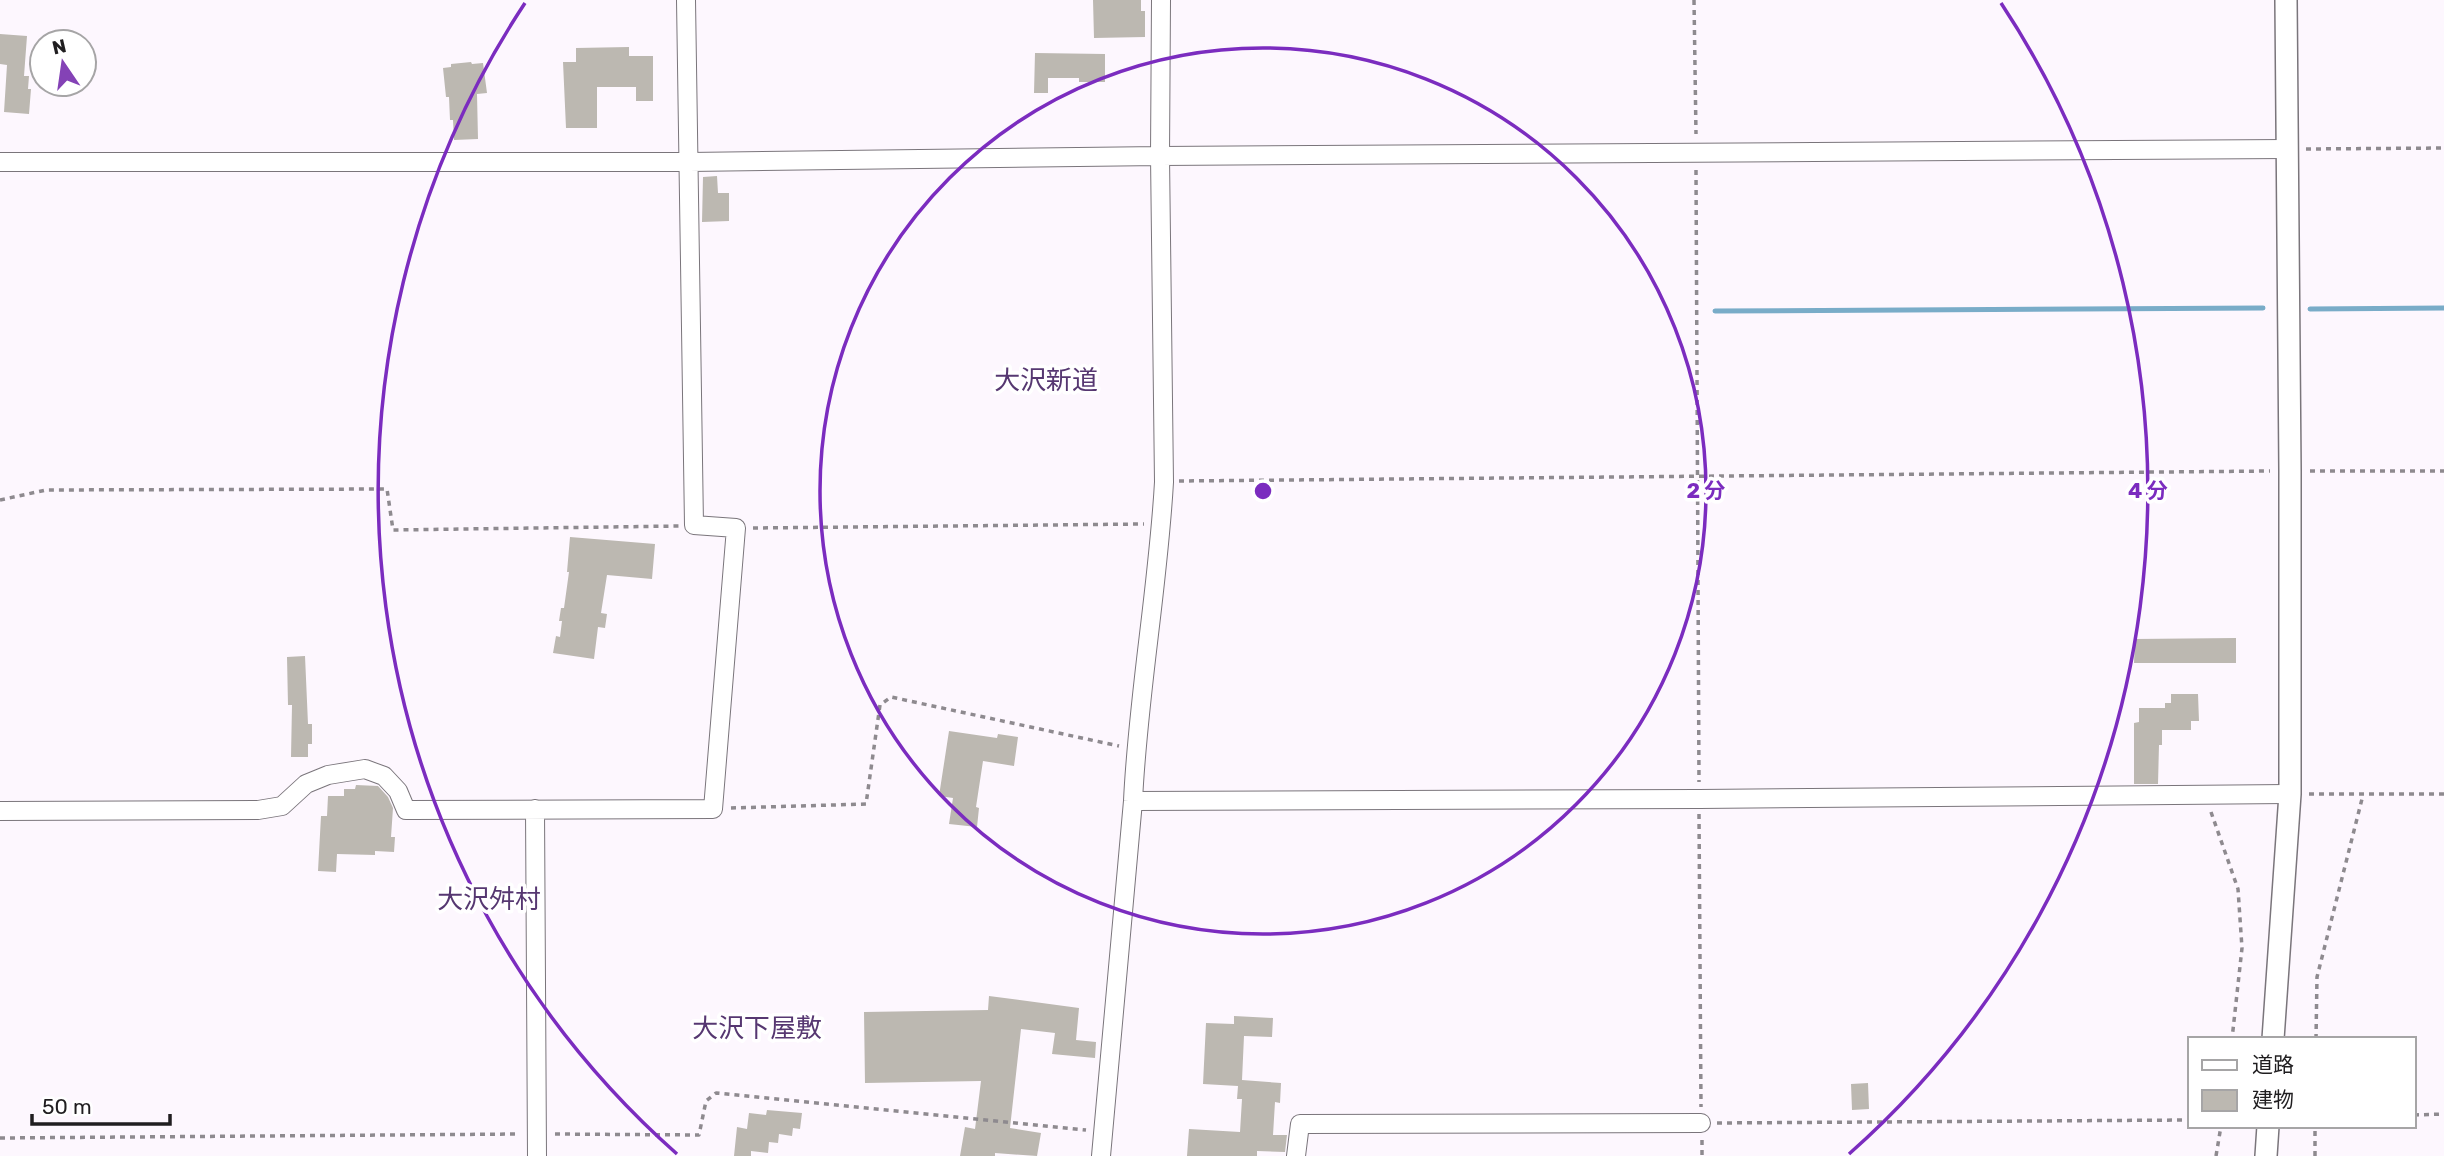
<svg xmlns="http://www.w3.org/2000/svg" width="2444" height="1156" font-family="Rubik,'Noto Sans JP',sans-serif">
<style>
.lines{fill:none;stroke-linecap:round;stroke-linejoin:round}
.stream{stroke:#79acc8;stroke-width:5}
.building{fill:#bcb8b1}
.minor-casing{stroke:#7a757b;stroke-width:20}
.tertiary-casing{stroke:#7a757b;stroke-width:24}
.path{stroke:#8e8a8f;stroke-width:3.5;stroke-dasharray:5 5;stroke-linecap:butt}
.minor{stroke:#fff;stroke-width:18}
.tertiary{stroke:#fff;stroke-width:21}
.ring{fill:none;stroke:#7b2cbf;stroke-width:3.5}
.labels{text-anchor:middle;stroke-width:7;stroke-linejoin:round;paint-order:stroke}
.quarter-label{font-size:26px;fill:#563771;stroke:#fff}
.centre{fill:#7b2cbf;stroke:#fff;stroke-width:3.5}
.ring-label{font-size:21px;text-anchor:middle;font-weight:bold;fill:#7b2cbf;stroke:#fff;stroke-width:7;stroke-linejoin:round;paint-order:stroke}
</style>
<rect width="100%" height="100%" fill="#fdf7fe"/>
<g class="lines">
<path class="stream" d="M2310,309l134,-1
M1715,311l548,-3"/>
</g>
<path class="building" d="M1093,0h48v11h4v26l-51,1z
M0,34l27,2 -3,40h5l-1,13h3l-2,25 -25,-2 3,-47 -7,-1z
M629,47v9h24v45h-17v-14h-39v41h-31l-3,-66h13v-14z
M1035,53l70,1v28h-26v-4h-31v15h-14z
M471,62l1,2 11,-1 4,30 -10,1 1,45 -24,1 -1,-20h-3l-1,-23h-3l-3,-29 8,-1v-3z
M717,176l1,17h11v28l-27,1 1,-45z
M570,537l85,7 -3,35 -45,-4 -6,38 6,1 -2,14 -7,-1 -4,32 -41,-6 3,-17 4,1 2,-16h-3l2,-13h3l5,-36h-2z
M2236,638v25h-102l1,-24z
M305,656l3,68h4v20h-4v13h-17l1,-52h-4l-1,-48z
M2171,694h27l1,27h-8v9h-29v15h-3l-1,39h-24v-61l5,-1v-14h26v-5h6z
M949,731l48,7 1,-4 20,3 -4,29 -31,-5 -7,46 3,1 -2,19 -28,-3 4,-26 -14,-2z
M356,785l22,1 10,11 5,11 -2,29h4l-1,15 -19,-1v4l-38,-1 -1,18 -18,-1 3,-55h6l1,-20h16v-7h11z
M989,996l90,12 -3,32 20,2 -1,16 -43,-4 3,-21 -34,-4 -11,99 31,5 -4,23 -42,-3v3h-35l5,-29 10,2 6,-48 -116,2 -1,-71 124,-2z
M1234,1016l39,2 -1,19 -28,-1 -2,44 39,3 -1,20 -5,-1 -2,33h14l-2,17 -28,-1v5h-70l2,-27 51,3 2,-33h-5l1,-13 -35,-2 3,-61 28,1z
M1868,1083l1,26 -17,1 -1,-26z
M767,1110l35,3 -2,16 -7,-1 -1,8 -13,-2 -1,9 -9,-1 -1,11 -17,-2v5h-17l3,-29 10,2 2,-16 17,2z"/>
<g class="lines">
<defs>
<path id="minor" d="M0,162h689l471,-6 1127,-7
M1133,801l566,-2 591,-5
M535,809l2,347
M0,811l258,-1 24,-4 24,-22 22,-9 37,-6 19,7 14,15 8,19 307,-1 23,-281 -42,-3 -8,-525
M1101,1156l32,-355c5,-107 25,-212 31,-319l-4,-326 1,-156
M1296,1156l4,-32 401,-1"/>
<path id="tertiary" d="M2273,1039l17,-245v-323l-4,-471
M2266,1156l2,-30"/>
</defs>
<use href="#minor" class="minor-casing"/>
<use href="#tertiary" class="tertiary-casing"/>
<path class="path" d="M1694,0l2,134
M2306,149l138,-1
M1696,170l3,612
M2310,471h134
M1179,481l1091,-10
M0,500l46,-10 341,-1 6,41 286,-4
M753,528l391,-4
M2309,794h135
M731,808l135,-4 14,-99 11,-8 228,49
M2211,812l27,77 4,59 -10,91
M1699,814l2,293
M2316,1039l1,-62 46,-182
M2414,1115l30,-1
M1717,1123l473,-3
M555,1134l144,1 7,-34 10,-8 370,37
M0,1138l519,-4
M1702,1140v16
M2216,1156l5,-30
M2315,1156v-30"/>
<use href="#minor" class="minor"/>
<use href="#tertiary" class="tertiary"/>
</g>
<g class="ring">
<circle cx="1263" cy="491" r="443"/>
<path d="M677 1154A885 885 0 0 1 525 3M2001 3A885 885 0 0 1 1849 1154"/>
</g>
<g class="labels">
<g class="quarter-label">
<text x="1046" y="389">大沢新道</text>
<text x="489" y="908">大沢舛村</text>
<text x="757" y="1037">大沢下屋敷</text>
</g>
</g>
<circle cx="1263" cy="491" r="10" class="centre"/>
<g class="ring-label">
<text x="1706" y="498">2 分</text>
<text x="2148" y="498">4 分</text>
</g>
<rect x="2188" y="1037" width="228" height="91" fill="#ffffff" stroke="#a6a5a6" stroke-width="2"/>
<rect x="2202" y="1060" width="35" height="10" fill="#ffffff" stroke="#a6a5a6" stroke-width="2"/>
<text x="2252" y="1072" font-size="21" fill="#201e20">道路</text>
<rect x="2202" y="1090" width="35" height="21" fill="#bcb8b1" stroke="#a6a5a6" stroke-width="2"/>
<text x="2252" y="1107" font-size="21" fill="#201e20">建物</text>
<g transform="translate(63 63) rotate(347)"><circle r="33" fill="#ffffff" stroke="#a6a5a6" stroke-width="2"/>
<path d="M0-5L12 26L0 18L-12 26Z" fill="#8442b6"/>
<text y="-10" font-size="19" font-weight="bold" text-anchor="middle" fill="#201e20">N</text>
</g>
<path d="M32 1114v10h138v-10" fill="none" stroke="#201e20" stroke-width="3.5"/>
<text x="42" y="1114" font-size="21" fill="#201e20" stroke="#ffffff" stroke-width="5" paint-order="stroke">50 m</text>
</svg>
